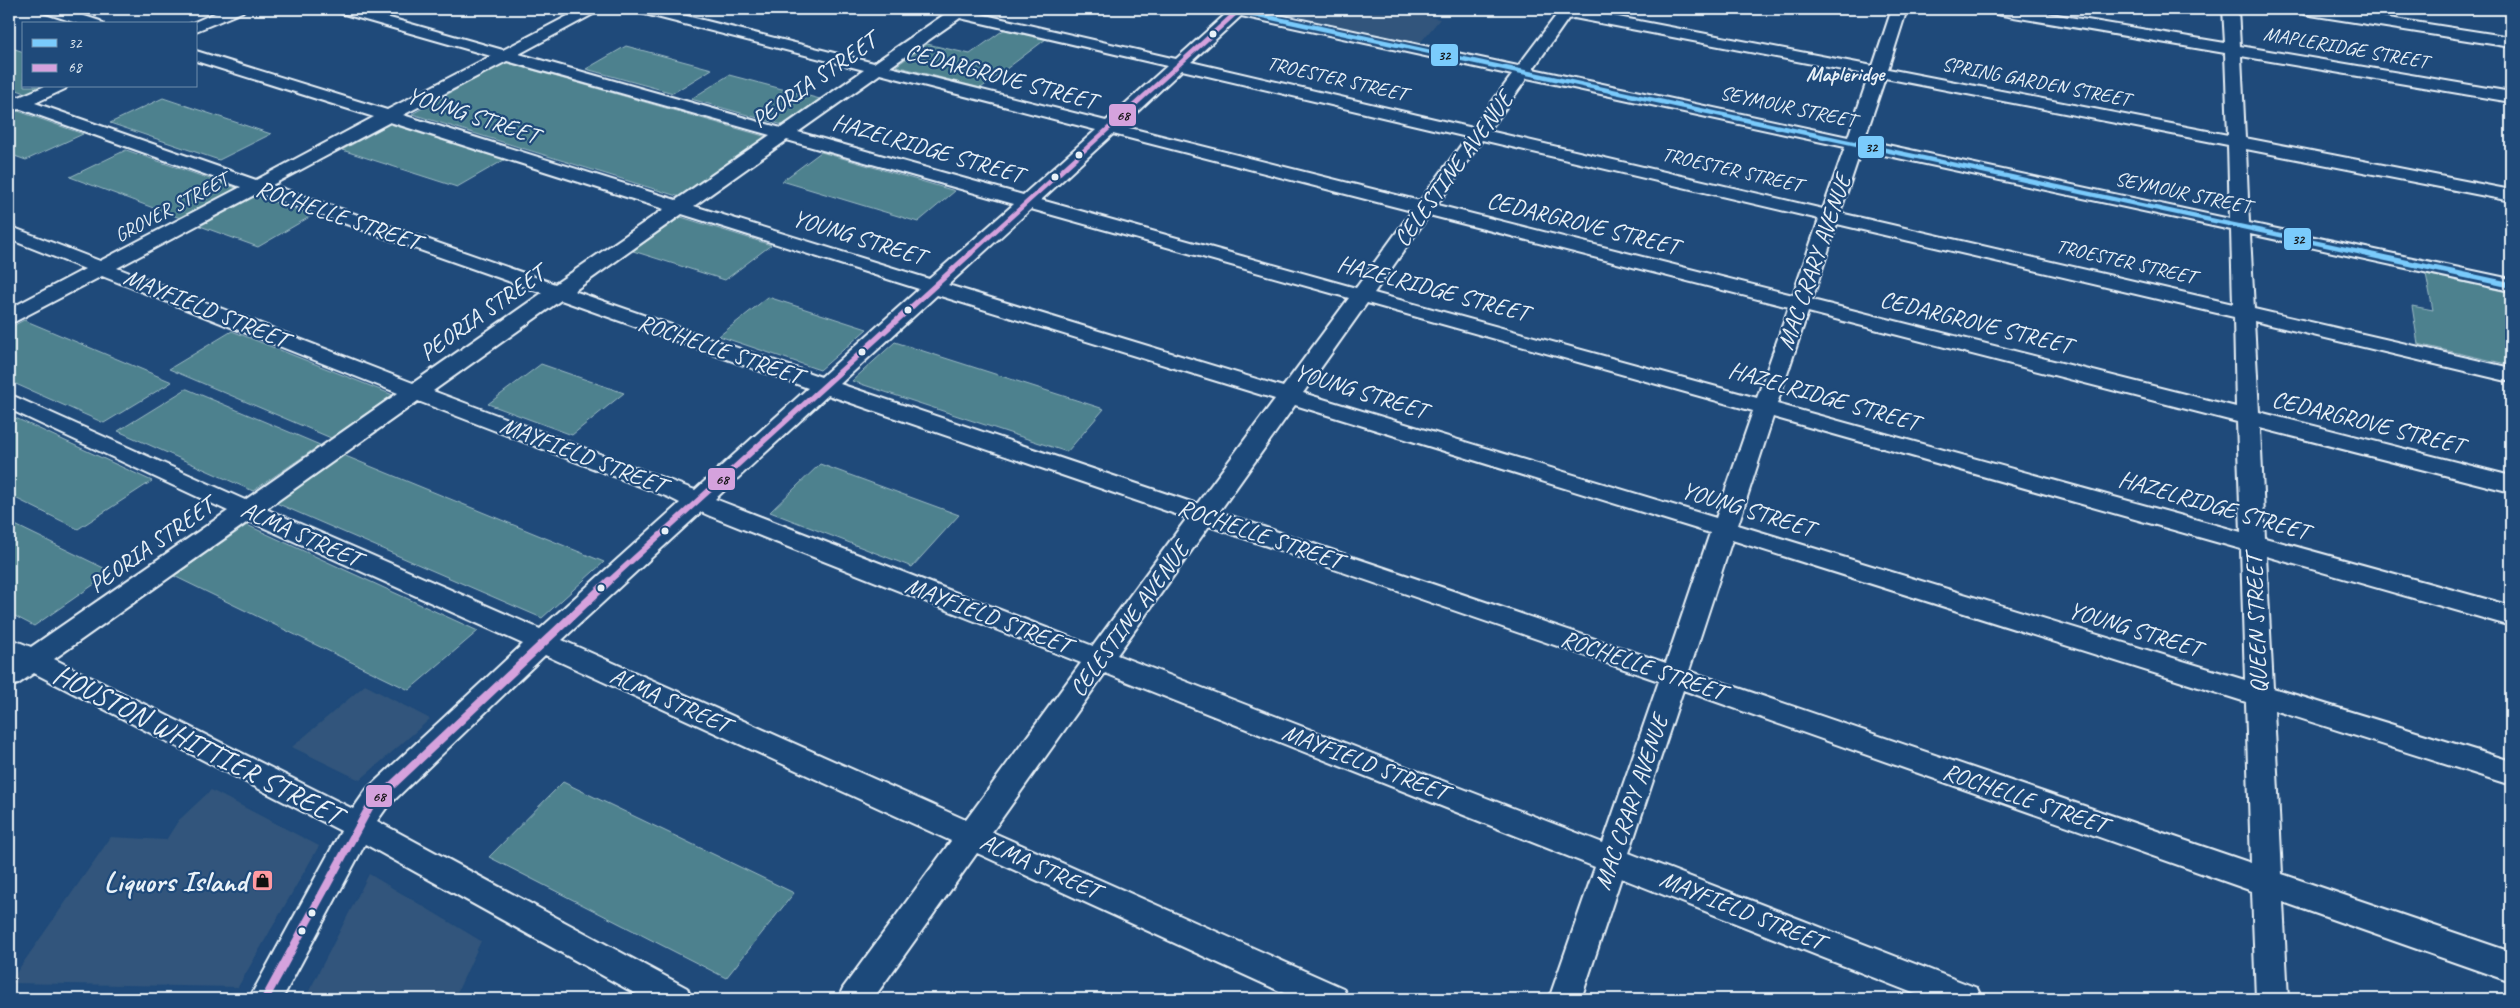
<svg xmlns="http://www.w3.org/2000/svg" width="2520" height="1008" font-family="Caveat,sans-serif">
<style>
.built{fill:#31557b}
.green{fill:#4d818e;stroke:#9ab9c3}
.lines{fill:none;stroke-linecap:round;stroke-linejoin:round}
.minor-casing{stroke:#e8f1f8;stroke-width:4}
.minor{fill:#1f4a7a;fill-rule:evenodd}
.bus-1-far1-casing{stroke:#1f4a7a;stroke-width:7}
.bus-1-casing{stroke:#1f4a7a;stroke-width:9}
.bus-2-far2-casing{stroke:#1f4a7a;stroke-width:7}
.bus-2-far1-casing{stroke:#1f4a7a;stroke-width:9}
.bus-2-casing{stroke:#1f4a7a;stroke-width:11}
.bus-1-far1{stroke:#7acbfc;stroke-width:4.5}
.bus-1{stroke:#7acbfc;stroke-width:5.5}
.bus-2-far2{stroke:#d5a2dd;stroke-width:4.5}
.bus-2-far1{stroke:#d5a2dd;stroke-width:5.5}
.bus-2{stroke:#d5a2dd;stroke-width:8}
.bus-dot{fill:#e8f1f8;stroke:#1f4a7a;stroke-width:2}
.labels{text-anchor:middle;stroke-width:4.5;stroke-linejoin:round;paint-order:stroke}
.far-street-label{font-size:20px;fill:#e8f1f8;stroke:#1f4a7a}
.far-neighbourhood-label{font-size:21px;font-weight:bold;fill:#e8f1f8;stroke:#1f4a7a}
.street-label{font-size:24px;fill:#e8f1f8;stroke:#1f4a7a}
.near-street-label{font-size:29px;fill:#e8f1f8;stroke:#1f4a7a}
.near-poi-label{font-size:29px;font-weight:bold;fill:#e8f1f8;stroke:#1f4a7a;text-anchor:end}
.line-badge{stroke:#1f4a7a;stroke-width:2}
.pale-badge-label{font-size:14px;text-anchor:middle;font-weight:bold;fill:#111}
</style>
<rect width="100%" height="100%" fill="#1f4a7a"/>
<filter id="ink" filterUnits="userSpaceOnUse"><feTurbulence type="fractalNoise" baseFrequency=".02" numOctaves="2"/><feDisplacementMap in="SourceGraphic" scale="10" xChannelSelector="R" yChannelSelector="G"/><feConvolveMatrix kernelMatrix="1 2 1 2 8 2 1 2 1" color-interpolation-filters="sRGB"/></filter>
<g filter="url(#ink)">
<path class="built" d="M1308,9h81l51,10 -20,24 -121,-26z
M365,685l65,34 -70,61 -68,-33z
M211,790l108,56 -81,141 -229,-4 102,-146 55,3 12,-19z
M369,874l112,67 -27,58h-149z"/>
<path class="green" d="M1005,29l41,10 -65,49 -85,-22 31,-22 43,10z
M626,46l86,23 -39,24 -87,-24z
M9,47l15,5v34h21l-17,8 -19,-7z
M504,63h4l259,74 -87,60 -268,-83z
M729,75l91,24 -37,26 -92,-26z
M163,98l108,36 -52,26 -109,-37z
M18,111l65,23 -57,26 -17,-6v-39z
M390,124l114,36 -47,27 -115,-37z
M126,150l113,39 -56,30 -113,-42z
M821,152l134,39 -37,31 -136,-41z
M256,196l57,19 -55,32 -58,-21z
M681,217l90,28 -46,35 -92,-29z
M2426,274l85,19v72l-93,-21 -6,-38 21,4z
M768,297l99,32 -47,41 -101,-34z
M24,320l148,62 -68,41 -95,-42v-53z
M232,331l161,64 -62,43 -162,-69z
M895,342l209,67 -37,43 -215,-71z
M541,364l83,29 -52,42 -84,-31z
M186,389h1l133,56 -67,46 -135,-60z
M9,415l143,66 -74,48 -69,-34z
M343,455l261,107 -62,56 -266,-115z
M820,464l139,51 -47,52 -142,-55z
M9,522l103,50 -78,54 -25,-13z
M247,525l231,106 -69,59 -235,-114z
M563,782l231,111 -68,85 -237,-121z"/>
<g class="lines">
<defs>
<path id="minor" d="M40,9h23l37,12 3,3h-24l-36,-12z
M224,9h21l-3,3 -41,17 -5,2v-7h-6z
M335,9h23l145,41 78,-41h18l-2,3 -78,42 262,74 83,-58 -227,-58 -2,-3h24l215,54 71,-49 -8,-2 -2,-3h34l-1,2 208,48 51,-46 -3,-4h27l267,57 40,-53 6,-4h30l-2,3 281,54 19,-57h15l-19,60 340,66 -3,-82 -229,-39 -8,-5h33l204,34 -2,-34h15l2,37 271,46v10l-270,-46 4,82 266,52v11l-265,-52 3,74 262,56v12l-261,-57 4,75 257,59v14l-257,-61 5,91 252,64v16l-251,-64 5,110 246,68v20l-245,-70 7,132 238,73v24l-237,-75 8,164 229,78v30l-228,-80 5,97h-32l-4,-108 -569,-201 -54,163 348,135 5,11h-54l-307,-121 -40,121h-32l46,-132 -490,-194 -113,159 351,156 5,11h-51l-320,-146 -104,146h-35l5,-11 108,-147 -406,-186 -158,152 -10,14 310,167 5,11h-47l-280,-155 -83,155h-33l92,-168 -307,-158 -16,11 -9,3v-24l3,-2 -3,-1v-22l22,9 197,-136 -219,-102v-15l236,106 153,-107 -296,-117 -86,45 -7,2v-14l76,-40 -76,-30v-13l91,35 141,-74 -220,-78 -12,1v-16l10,3 26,-11h22l-2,3 -30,14 221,77 118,-63 -178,-56v-10l191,59 104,-54 -154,-44zM1241,16l271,59 -39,53 -282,-66zM960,18l207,48 -61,55 -216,-54zM1574,18l295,57 -21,62 -315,-68 35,-50zM507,61l263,74 -94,65 -273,-85zM1182,70l285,67 -47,64 -298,-75zM880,74l216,56 -73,65 -225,-63zM1527,78l318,69 -22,62 -334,-78zM1885,78l343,67 2,74 -366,-79zM390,122l274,87 -109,75 -283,-99zM1113,134l299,77 -56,77 -315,-88zM787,140l227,64 -85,75 -235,-73zM1482,140l337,79 -26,76 -356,-90zM1861,150l370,80 2,74 -393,-91zM258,193l284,100 -129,90 -296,-115zM1031,209l318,89 -66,89 -335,-102zM682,214l237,75 -98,88 -247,-86zM1429,215l360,92 -32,91 -383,-105zM1837,224l397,93 2,90 -424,-107zM937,295l338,104 -78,105 -357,-120zM561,300l247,88 -113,102 -262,-99zM1367,303l386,108 -37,107 -413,-125zM1808,312l429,110 4,110 -464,-128zM828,395l359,123 -94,128 -378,-147zM418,401l250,96 12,6 -140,126 -274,-120zM1295,405l415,128 -44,130 -447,-151zM1773,417l468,132 4,131 -507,-155zM701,512l9,4 371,147 -115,157 -404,-180zM249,521l274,123 -156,145 -14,20 -299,-150zM1209,526l450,155 -56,162 -486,-188zM1732,540l514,162 5,161 -562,-192z
M2296,9h35l180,28v10l-207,-33z"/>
</defs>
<use href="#minor" class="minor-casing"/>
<use href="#minor" class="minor"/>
<defs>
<path id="bus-1-far1" d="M1231,9l1137,245"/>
<path id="bus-1" d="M2362,253l149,32"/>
<path id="bus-2-far2" d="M970,254l270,-245"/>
<path id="bus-2-far1" d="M607,583l364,-330"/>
<path id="bus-2" d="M265,999l105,-193 239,-225"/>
</defs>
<use href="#bus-1-far1" class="bus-1-far1-casing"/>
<use href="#bus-1" class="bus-1-casing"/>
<use href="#bus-2-far2" class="bus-2-far2-casing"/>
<use href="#bus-2-far1" class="bus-2-far1-casing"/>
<use href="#bus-2" class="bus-2-casing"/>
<use href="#bus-1-far1" class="bus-1-far1"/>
<use href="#bus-1" class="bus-1"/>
<use href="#bus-2-far2" class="bus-2-far2"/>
<use href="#bus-2-far1" class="bus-2-far1"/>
<use href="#bus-2" class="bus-2"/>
</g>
</g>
<defs>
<symbol id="shop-square" viewBox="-11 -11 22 22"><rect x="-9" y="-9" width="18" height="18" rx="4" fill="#ff9aa2" stroke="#1f4a7a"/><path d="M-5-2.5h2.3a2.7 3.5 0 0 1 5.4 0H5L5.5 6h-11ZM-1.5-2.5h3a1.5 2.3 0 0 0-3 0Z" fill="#111"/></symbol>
</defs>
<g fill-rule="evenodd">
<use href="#shop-square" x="250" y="868" width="25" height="25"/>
</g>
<g class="bus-dot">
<circle cx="1213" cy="34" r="4.5"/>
<circle cx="1079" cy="155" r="4.5"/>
<circle cx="1055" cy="177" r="4.5"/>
<circle cx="908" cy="310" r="4.5"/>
<circle cx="862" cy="352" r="4.5"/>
<circle cx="665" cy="531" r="4.5"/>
<circle cx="601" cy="588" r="4.5"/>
<circle cx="312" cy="913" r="4.5"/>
<circle cx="302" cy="931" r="4.5"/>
</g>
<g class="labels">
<g class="far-street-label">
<text transform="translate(2346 47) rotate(10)" y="7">MAPLERIDGE STREET</text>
<text transform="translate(1337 78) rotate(13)" y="7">TROESTER STREET</text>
<text transform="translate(2036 81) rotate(11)" y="7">SPRING GARDEN STREET</text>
<text transform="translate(1788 106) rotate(12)" y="7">SEYMOUR STREET</text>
<text transform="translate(1732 169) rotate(13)" y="7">TROESTER STREET</text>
<text transform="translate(2183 192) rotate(12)" y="7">SEYMOUR STREET</text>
<text transform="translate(171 207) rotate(-28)" y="7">GROVER STREET</text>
<text transform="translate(2126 261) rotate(13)" y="7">TROESTER STREET</text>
</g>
<g class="far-neighbourhood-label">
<text x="1845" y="81">Mapleridge</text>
</g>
<g class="street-label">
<text transform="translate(1001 76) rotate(15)" y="8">CEDARGROVE STREET</text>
<text transform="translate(814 80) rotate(-35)" y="8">PEORIA STREET</text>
<text transform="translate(473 115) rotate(18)" y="8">YOUNG STREET</text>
<text transform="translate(928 148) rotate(16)" y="8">HAZELRIDGE STREET</text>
<text transform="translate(1453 169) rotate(-54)" y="8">CELESTINE AVENUE</text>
<text transform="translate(338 215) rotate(19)" y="8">ROCHELLE STREET</text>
<text transform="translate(1583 223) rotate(14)" y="8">CEDARGROVE STREET</text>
<text transform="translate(859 237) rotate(17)" y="8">YOUNG STREET</text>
<text transform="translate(1814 262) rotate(-71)" y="8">MAC CRARY AVENUE</text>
<text transform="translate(1433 288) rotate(15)" y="8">HAZELRIDGE STREET</text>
<text transform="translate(206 308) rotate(22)" y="8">MAYFIELD STREET</text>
<text transform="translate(482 313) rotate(-35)" y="8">PEORIA STREET</text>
<text transform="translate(1976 322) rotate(14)" y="8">CEDARGROVE STREET</text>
<text transform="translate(720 349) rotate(19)" y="8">ROCHELLE STREET</text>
<text transform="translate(1361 391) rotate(17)" y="8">YOUNG STREET</text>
<text transform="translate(1824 396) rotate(16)" y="8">HAZELRIDGE STREET</text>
<text transform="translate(2368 422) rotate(14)" y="8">CEDARGROVE STREET</text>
<text transform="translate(583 455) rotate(21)" y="8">MAYFIELD STREET</text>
<text transform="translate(2214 505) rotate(16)" y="8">HAZELRIDGE STREET</text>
<text transform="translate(1748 509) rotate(17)" y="8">YOUNG STREET</text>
<text transform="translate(301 534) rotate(24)" y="8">ALMA STREET</text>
<text transform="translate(1260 534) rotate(19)" y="8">ROCHELLE STREET</text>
<text transform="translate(151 545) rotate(-35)" y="8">PEORIA STREET</text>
<text transform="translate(988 615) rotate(21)" y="8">MAYFIELD STREET</text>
<text transform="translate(1129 619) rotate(-54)" y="8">CELESTINE AVENUE</text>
<text transform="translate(2256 624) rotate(-92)" y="8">QUEEN STREET</text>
<text transform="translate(2135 629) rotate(17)" y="8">YOUNG STREET</text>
<text transform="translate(1643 665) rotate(19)" y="8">ROCHELLE STREET</text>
<text transform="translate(670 700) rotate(24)" y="8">ALMA STREET</text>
<text transform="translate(1365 762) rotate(21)" y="8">MAYFIELD STREET</text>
<text transform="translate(2025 798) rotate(19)" y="8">ROCHELLE STREET</text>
<text transform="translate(1631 802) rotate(-71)" y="8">MAC CRARY AVENUE</text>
<text transform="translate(1040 866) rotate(24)" y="8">ALMA STREET</text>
<text transform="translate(1742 910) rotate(22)" y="8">MAYFIELD STREET</text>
</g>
<g class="near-street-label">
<text transform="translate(198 744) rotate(27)" y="10">HOUSTON WHITTIER STREET</text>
</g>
<g class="near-poi-label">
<text x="247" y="891">Liquors Island</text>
</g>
</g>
<g class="line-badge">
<rect x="1430" y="43" width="29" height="24" rx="5" fill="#7acbfc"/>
<rect x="1108" y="103" width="29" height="24" rx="5" fill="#d5a2dd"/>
<rect x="1857" y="135" width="28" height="24" rx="5" fill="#7acbfc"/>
<rect x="2283" y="227" width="29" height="24" rx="5" fill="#7acbfc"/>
<rect x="707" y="467" width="29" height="24" rx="5" fill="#d5a2dd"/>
<rect x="365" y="784" width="28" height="24" rx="5" fill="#d5a2dd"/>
</g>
<g class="pale-badge-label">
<text x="1444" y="60">32</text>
<text x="1123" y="120">68</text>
<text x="1871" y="152">32</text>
<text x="2298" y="244">32</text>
<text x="722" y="484">68</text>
<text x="379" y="801">68</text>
</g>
<rect width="2520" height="1008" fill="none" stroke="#1f4a7a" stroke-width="30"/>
<rect x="15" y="15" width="2490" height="978" fill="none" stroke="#e8f1f8" stroke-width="2" filter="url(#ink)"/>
<rect x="22" y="22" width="175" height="65" fill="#1f4a7a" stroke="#6f8dac"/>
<rect x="32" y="39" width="25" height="8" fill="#7acbfc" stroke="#6f8dac"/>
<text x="68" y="48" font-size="15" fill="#e8f1f8">32</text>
<rect x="32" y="64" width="25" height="8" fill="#d5a2dd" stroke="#6f8dac"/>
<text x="68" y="72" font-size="15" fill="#e8f1f8">68</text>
</svg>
